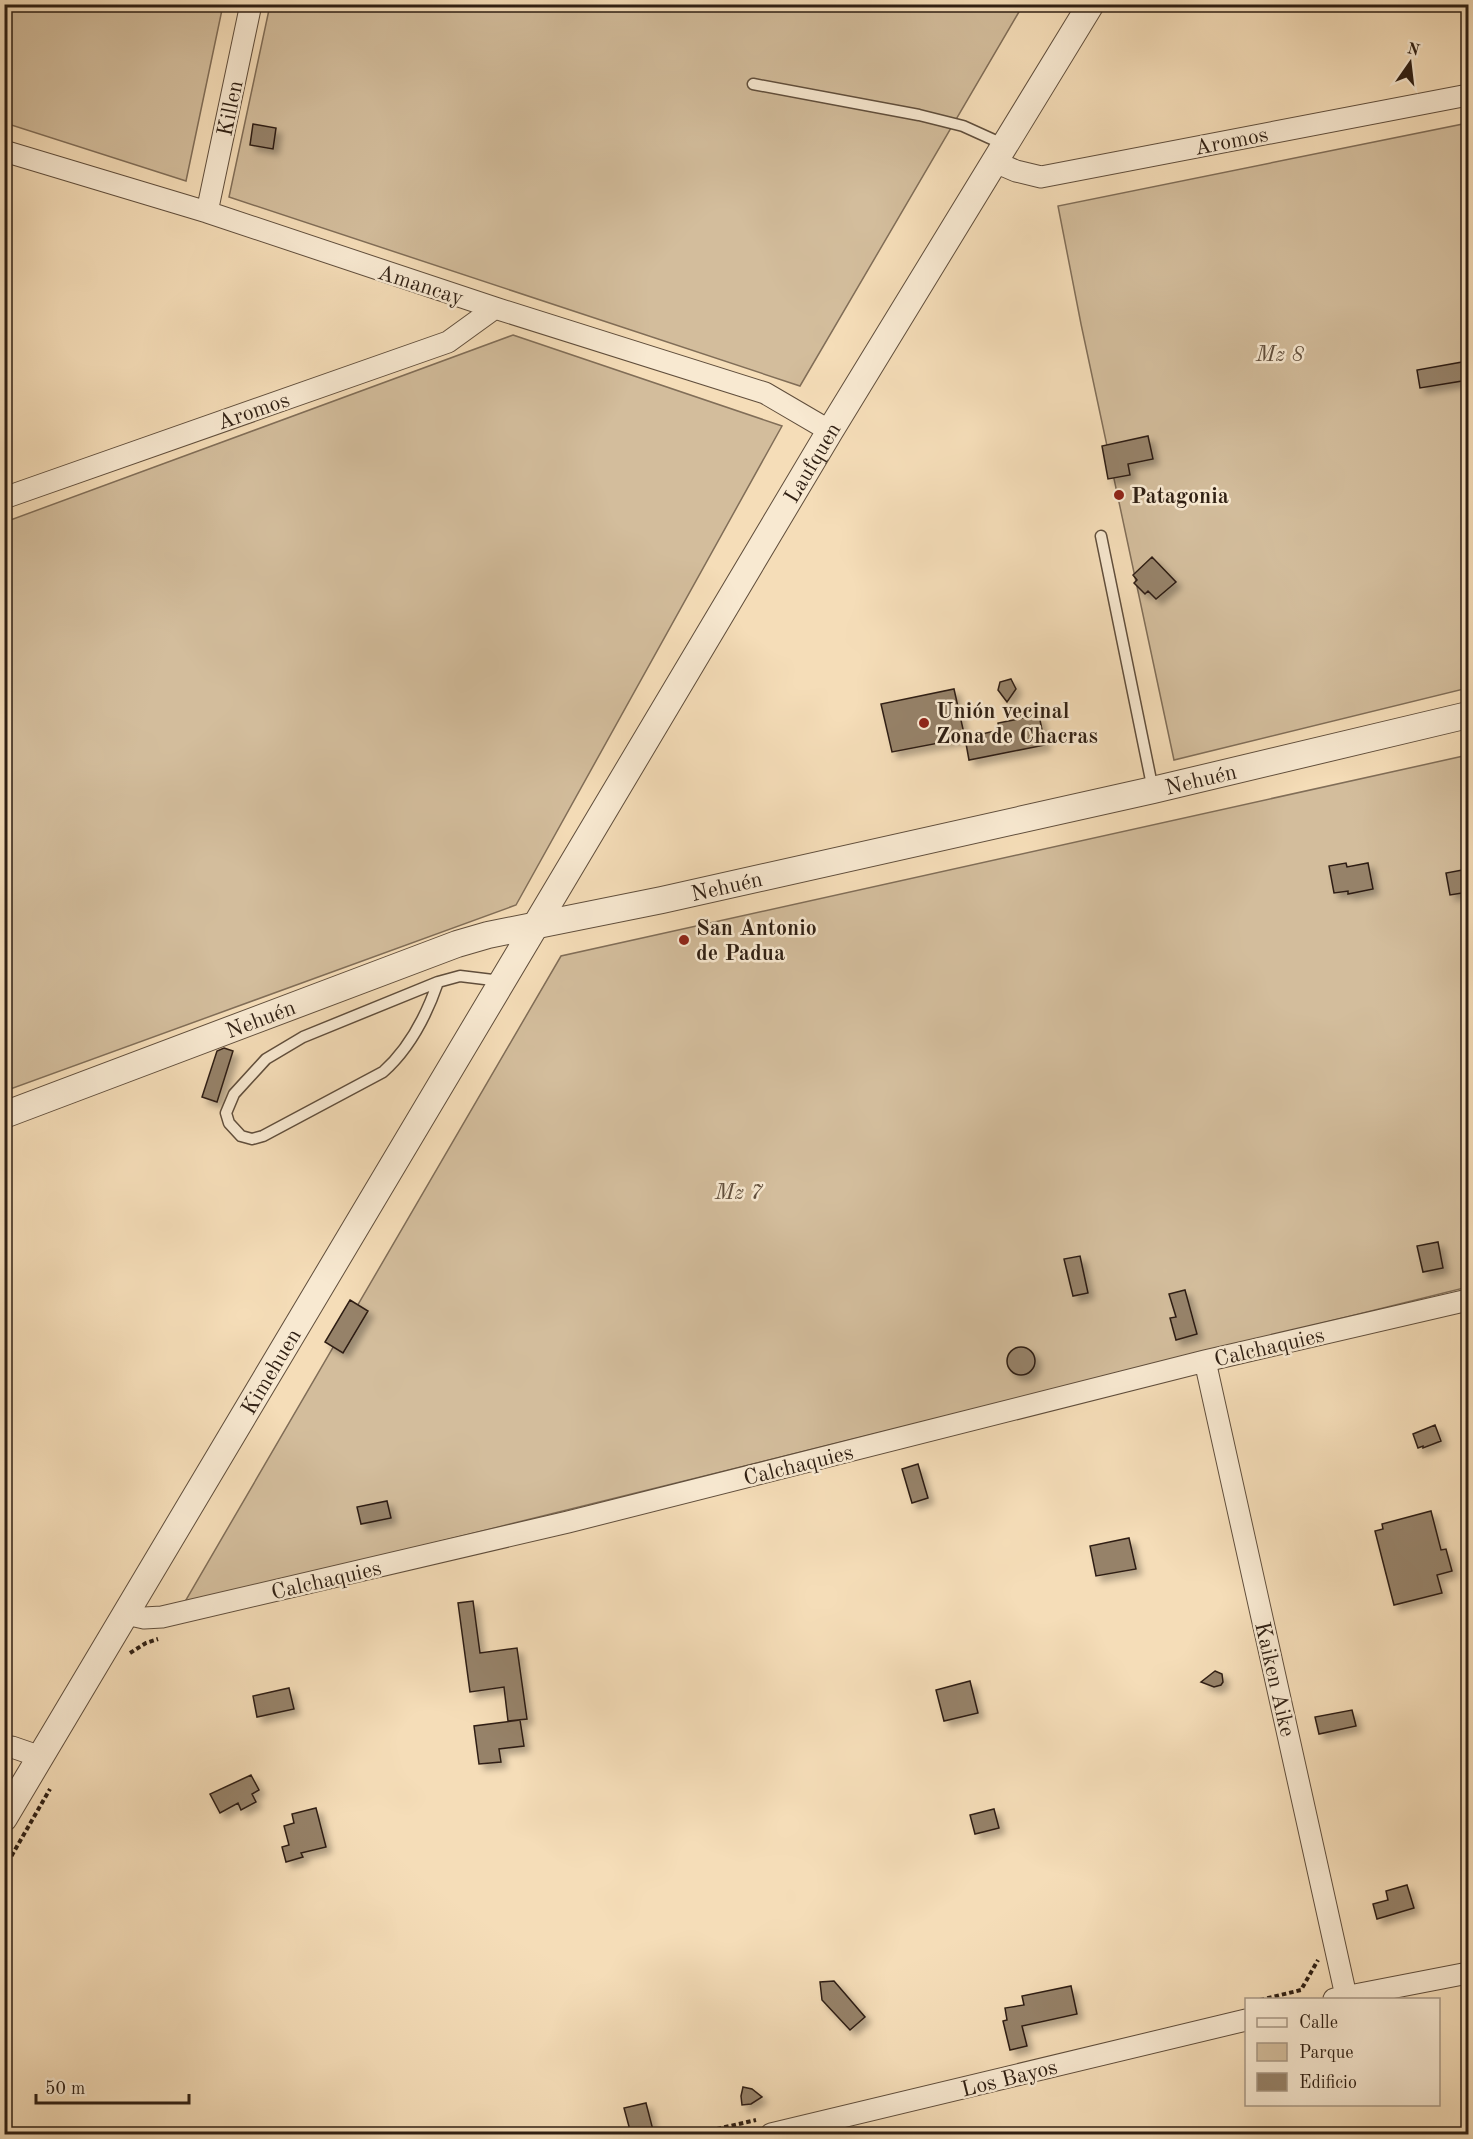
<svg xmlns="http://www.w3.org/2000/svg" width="1473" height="2139" font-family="'Old Standard TT',serif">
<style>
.green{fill:#d3bd9c;stroke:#816e58;stroke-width:1.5}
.building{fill:#968269;stroke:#2f1f13;stroke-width:1.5;filter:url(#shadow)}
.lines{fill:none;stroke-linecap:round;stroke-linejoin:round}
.service-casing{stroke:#604e3c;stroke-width:13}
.minor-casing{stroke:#604e3c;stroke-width:23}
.tertiary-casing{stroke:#604e3c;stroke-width:28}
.path{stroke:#2f1f13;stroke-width:4;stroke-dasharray:4.5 3;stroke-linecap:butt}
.service{stroke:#f8e9d1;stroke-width:10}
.minor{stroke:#f8e9d1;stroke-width:21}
.tertiary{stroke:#f8e9d1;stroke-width:26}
.poi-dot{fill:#8f2418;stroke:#f8e9d1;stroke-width:2}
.labels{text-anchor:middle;stroke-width:5;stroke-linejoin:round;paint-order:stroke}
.street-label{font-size:22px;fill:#2f1f13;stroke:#f8e9d1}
.park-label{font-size:22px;font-style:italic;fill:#604e3c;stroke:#f8e9d1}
.poi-label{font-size:22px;font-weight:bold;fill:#2f1f13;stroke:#f8e9d1;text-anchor:start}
</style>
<defs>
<filter id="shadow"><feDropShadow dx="5.5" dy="5.5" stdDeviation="3" flood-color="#0004"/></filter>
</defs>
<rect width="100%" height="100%" fill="#f5ddb8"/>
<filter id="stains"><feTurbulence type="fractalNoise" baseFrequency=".00333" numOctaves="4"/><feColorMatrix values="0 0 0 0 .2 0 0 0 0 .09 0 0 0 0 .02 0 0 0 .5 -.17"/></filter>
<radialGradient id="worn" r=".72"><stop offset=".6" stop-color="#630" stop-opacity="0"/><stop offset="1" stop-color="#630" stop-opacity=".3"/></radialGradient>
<path class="green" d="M5,4l218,1 -37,176 -181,-58z
M270,5h753l-223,381 -571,-189z
M1468,123v565l-294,72 -93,-436 -23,-118z
M513,335l269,91 -266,479 -511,186v-569z
M1468,755v532l-1285,318 378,-649z"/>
<path class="building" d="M253,124l23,4 -3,21 -23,-4z
M1468,361v19l-48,8 -3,-18z
M1148,436l5,23 -25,5 2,11 -22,4 -6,-33z
M1152,557l24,25 -20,17 -8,-8 -3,3 -11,-11 3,-3 -4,-5z
M1011,679l5,10 -9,13 -9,-12 2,-8z
M954,689l11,49 -73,14 -11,-48z
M1039,715l6,30 -76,15 -4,-22 34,-8 -1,-7z
M1346,863l1,4 21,-4 5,26 -25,5v-3l-14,2 -5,-27z
M1468,869v23l-18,3 -4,-22z
M224,1048l9,3 -16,51 -15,-5 15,-46z
M1438,1242l5,26 -20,4 -6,-26z
M1080,1256l8,37 -15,3 -9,-37z
M1185,1290l12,44 -21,6 -6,-22 6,-1 -7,-23z
M350,1300l18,11 -25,42 -18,-11z
M1007 1361a14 14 0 1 1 28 0a14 14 0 1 1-28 0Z
M1435,1425l6,16 -18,7v-2l-5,2 -5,-14z
M918,1464l10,34 -16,5 -10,-34z
M387,1501l4,17 -30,6 -4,-17z
M1431,1511l10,39 5,-1 6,22 -15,4 5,18 -48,12 -19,-74 8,-2 -1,-5z
M1129,1538l7,31 -40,7 -6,-30z
M473,1601l7,52 37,-5 10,71 -19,2 -4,-34 -34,5 -12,-89z
M1215,1671l7,3 1,8 -2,3 -7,2 -13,-5z
M970,1681l8,32 -34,8 -8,-31z
M289,1688l5,21 -37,8 -4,-21z
M1352,1710l4,16 -37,8 -4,-17z
M520,1720l4,26 -25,3 2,13 -22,2 -5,-38z
M251,1775l8,15 -7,4 4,8 -15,8 -3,-7 -18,10 -10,-19z
M316,1808l10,39 -25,6 2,4 -17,5 -4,-15 7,-2 -5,-19 10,-3 -2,-9z
M994,1809l5,19 -24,6 -5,-19z
M1407,1885l7,23 -37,11 -4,-15 15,-4 -2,-9z
M834,1981l31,36 -15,13 -28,-30 -2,-18z
M1071,1986l6,28 -55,12 5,20 -17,4 -7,-29 4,-1 -2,-12 19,-3 -2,-9z
M743,2087l9,2 10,8 -11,7 -9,1 -1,-9z
M646,2103l8,31h-23l-7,-26z"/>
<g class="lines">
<defs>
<path id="service" d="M753,84l166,31 44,11 42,19
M1101,536l52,254
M438,982c-11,32 -29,67 -55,90l-120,64 -11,3 -11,-3 -12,-13 -3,-10 8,-19 32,-35 37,-22 135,-55 22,-6 41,5"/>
<path id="minor" d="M4,151l203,61 288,96 270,85 65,38
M995,162l21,9 25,6 427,-82
M207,212l44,-208
M4,498l444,-156 47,-34
M1205,1361l141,635
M126,1614l18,4 18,-1 406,-95 637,-161 263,-61
M4,1748l8,-1 29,10
M1334,1999l134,-26
M771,2134l475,-114"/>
<g id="tertiary">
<path id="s1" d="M4,1115l453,-171 31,-9 174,-35 491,-110 315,-75"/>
<path id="s2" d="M4,1818l826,-1387 261,-427"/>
</g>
</defs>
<use href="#service" class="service-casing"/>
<use href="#minor" class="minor-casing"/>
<use href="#tertiary" class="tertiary-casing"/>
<path class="path" d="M130,1653l16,-10 12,-4
M4,1869l46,-80
M1260,2000l41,-10 17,-30
M695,2134l61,-14"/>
<use href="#service" class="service"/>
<use href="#minor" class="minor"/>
<use href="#tertiary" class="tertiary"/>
</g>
<g class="poi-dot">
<circle cx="1119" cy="495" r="6"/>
<circle cx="924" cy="723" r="6"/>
<circle cx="684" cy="940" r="6"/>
</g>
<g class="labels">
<g class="street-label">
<text transform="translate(229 108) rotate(-78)" y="8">Killen</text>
<text transform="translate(1231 140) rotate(-11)" y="8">Aromos</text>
<text transform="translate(421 284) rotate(18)" y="8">Amancay</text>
<text transform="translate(253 410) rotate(-19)" y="8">Aromos</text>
<text dy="8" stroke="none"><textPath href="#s2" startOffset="1578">Laufquen</textPath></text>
<text dy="8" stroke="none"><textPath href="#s1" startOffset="1246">Nehuén</textPath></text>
<text dy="8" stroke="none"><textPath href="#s1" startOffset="760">Nehuén</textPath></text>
<text dy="8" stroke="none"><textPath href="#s1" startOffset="274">Nehuén</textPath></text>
<text transform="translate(1269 1346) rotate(-13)" y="8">Calchaquies</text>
<text dy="8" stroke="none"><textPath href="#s2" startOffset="520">Kimehuen</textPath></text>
<text transform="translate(798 1464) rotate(-14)" y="8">Calchaquies</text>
<text transform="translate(326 1579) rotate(-13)" y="8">Calchaquies</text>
<text transform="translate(1276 1679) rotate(77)" y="8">Kaiken Aike</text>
<text transform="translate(1009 2077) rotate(-14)" y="8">Los Bayos</text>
</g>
<g class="park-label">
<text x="1280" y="361">Mz 8</text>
<text x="739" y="1199">Mz 7</text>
</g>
<g class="poi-label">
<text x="1131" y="503">Patagonia</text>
<text x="936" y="718">Unión vecinal<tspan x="936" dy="25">Zona de Chacras</tspan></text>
<text x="696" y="935">San Antonio<tspan x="696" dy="25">de Padua</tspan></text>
</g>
</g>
<rect width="1473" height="2139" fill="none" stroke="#f5ddb8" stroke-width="24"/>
<rect x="6" y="6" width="1461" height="2127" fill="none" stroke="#2f1f13" stroke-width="3"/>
<rect x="12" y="12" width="1449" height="2115" fill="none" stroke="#2f1f13" stroke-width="1.5"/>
<rect x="1245" y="1998" width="195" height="108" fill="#f8e9d1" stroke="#a89885" stroke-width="1.5"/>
<rect x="1257" y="2018" width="30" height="9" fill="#f8e9d1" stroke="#a89885" stroke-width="1.5"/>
<text x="1299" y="2028" font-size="18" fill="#2f1f13">Calle</text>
<rect x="1257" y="2043" width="30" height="18" fill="#d3bd9c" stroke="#a89885" stroke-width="1.5"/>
<text x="1299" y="2058" font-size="18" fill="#2f1f13">Parque</text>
<rect x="1257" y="2073" width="30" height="18" fill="#968269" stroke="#a89885" stroke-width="1.5"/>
<text x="1299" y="2088" font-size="18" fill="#2f1f13">Edificio</text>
<g transform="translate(1410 63) rotate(14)" stroke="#f8e9d1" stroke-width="4.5" paint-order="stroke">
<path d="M0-4.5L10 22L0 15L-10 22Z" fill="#2f1f13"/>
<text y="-9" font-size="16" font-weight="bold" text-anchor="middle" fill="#2f1f13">N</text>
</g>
<path d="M36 2094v9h153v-9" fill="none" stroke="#2f1f13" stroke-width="3"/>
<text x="45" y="2094" font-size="18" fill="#2f1f13" stroke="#f8e9d1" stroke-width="4.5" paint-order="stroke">50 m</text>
<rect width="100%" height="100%" filter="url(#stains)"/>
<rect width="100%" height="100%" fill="url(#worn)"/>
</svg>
